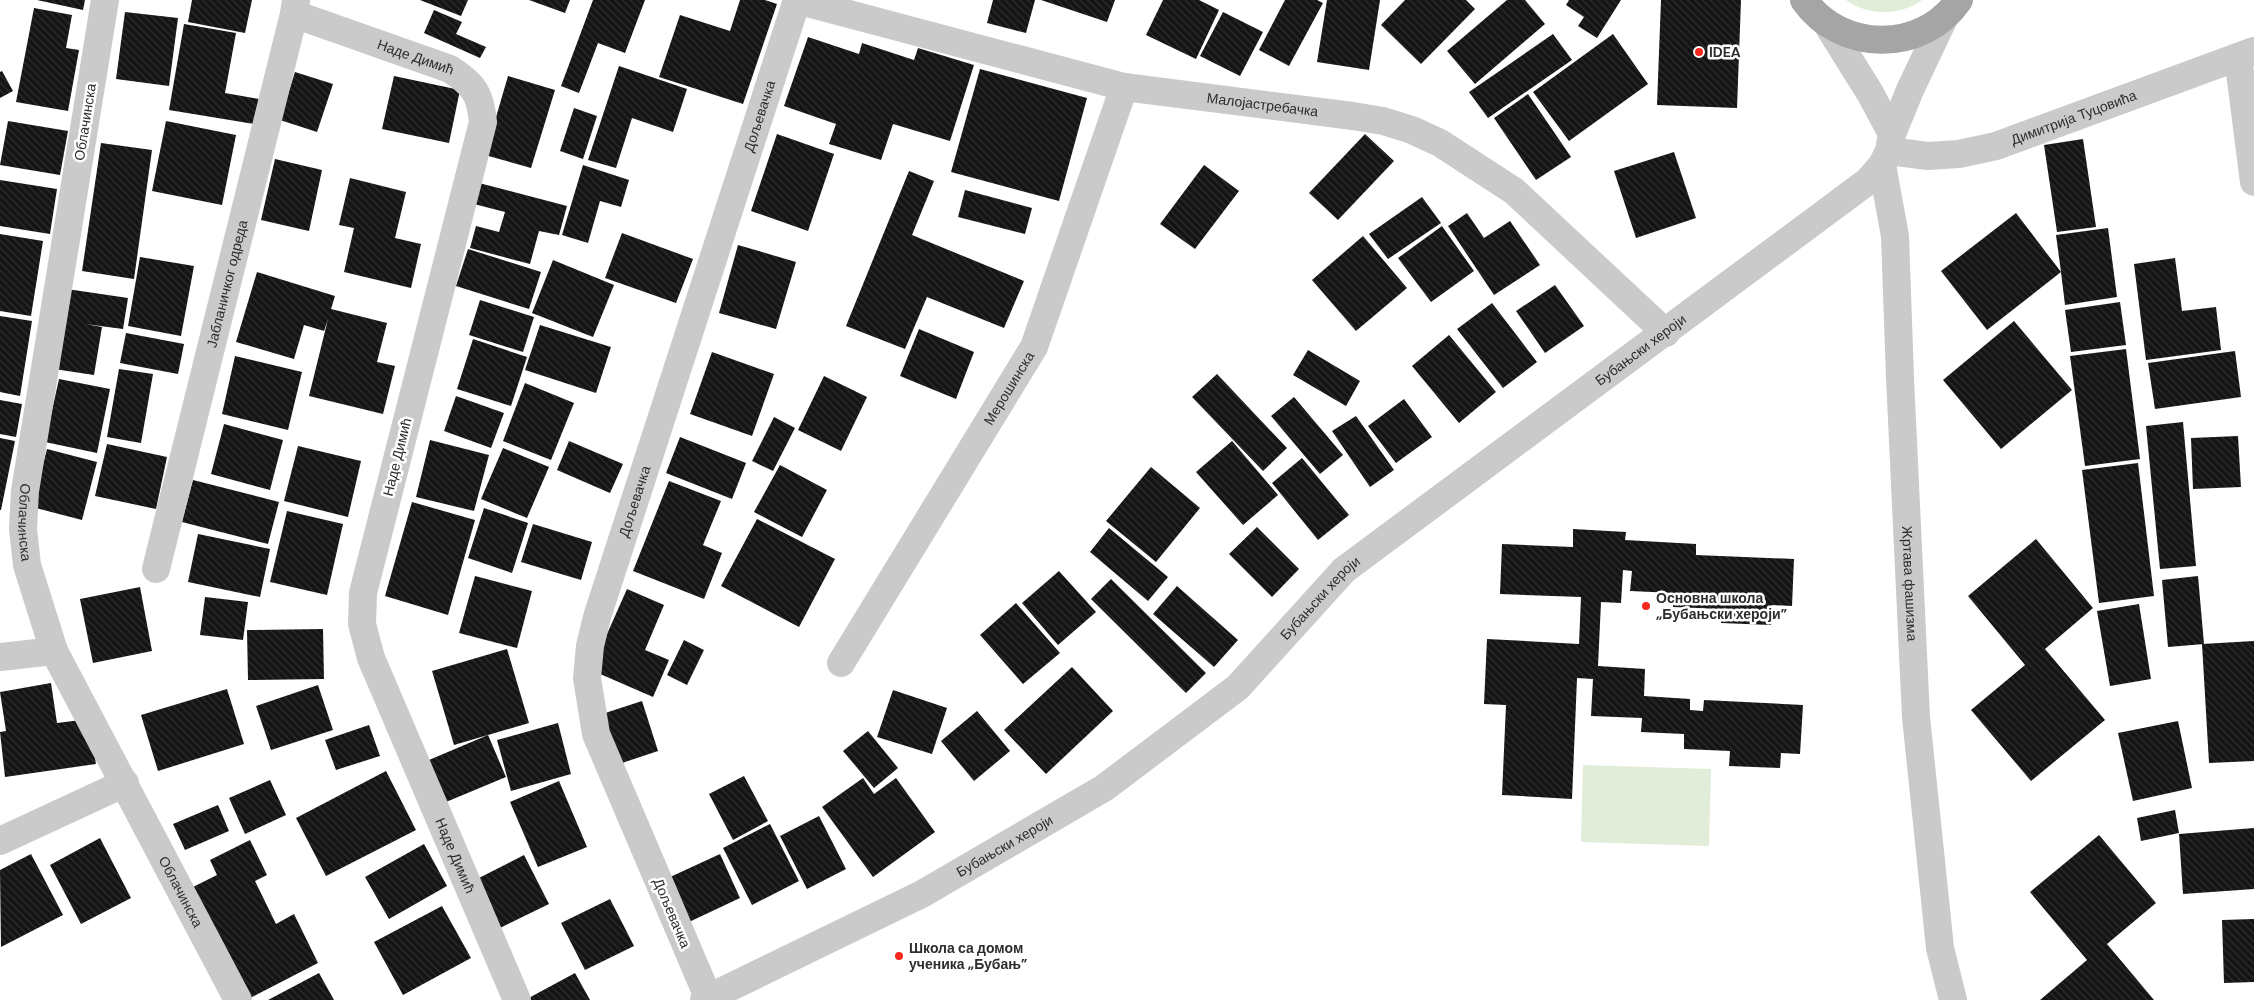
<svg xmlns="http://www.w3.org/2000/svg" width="2254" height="1000" font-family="'DM Sans',sans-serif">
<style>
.green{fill:#e1ecd9}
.building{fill:url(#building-back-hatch)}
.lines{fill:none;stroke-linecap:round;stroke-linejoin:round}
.minor{stroke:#cacaca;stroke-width:28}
.major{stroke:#a5a5a5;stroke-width:28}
.poi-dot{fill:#f5281f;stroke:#fff;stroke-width:2}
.labels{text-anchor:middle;stroke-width:5;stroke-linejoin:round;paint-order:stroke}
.poi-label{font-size:14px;font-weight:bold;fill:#2d2d2d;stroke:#fff;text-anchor:start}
.street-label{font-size:14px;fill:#2d2d2d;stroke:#fff}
</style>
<defs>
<pattern id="building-back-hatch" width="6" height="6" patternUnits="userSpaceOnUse" patternTransform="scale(1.25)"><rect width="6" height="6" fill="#141414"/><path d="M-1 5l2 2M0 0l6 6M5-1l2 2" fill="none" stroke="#2e2e2e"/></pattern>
</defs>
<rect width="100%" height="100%" fill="#fff"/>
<path class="green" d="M1846,0h76c-21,16 -55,16 -76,0z
M1583,765l128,4 -2,77 -128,-4z"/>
<path class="building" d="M37,0h48l-2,10z
M192,0h60l-7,33 -57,-11z
M420,0h48l-7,16z
M529,0h41l-5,13z
M593,0h52l-20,53 -27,-10 -19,50 -18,-7z
M740,0h25l12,4 -34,100 -84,-27 21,-62 50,16z
M993,0h42l-9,33 -39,-10z
M1041,0h74l-8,22z
M1163,0h36l20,10 -23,49 -50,-24z
M1285,0h32l6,3 -34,63 -30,-16z
M1327,0h53l-11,70 -52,-8z
M1405,0h61l9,9 -54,55 -40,-39z
M1507,0h18l20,24 -70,60 -28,-33z
M1569,0h52l-24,38 -19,-12 6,-9 -18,-12z
M1661,0h80l-4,108 -80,-3z
M34,8l38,7 -6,33 13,2 -11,61 -52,-9z
M434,10l28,12 -6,12 30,13 -6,11 -56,-25z
M125,12l53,6 -9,68 -53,-7z
M1223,12l40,20 -23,44 -40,-20z
M184,24l52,9 -11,60 34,6 -5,25 -85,-14z
M1553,34l19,26 -84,58 -19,-26z
M1613,34l35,50 -79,57 -36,-49z
M808,37l51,17 3,-11 52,17 4,-12 56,17 -24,76 -57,-17 -12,36 -52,-16 7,-20 -52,-18z
M619,66l68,23 -14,43 -41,-14 -16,50 -28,-8z
M980,69l107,29 -28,103 -108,-29z
M2,71l11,20 -13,7v-26z
M295,72l38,12 -16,48 -37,-12z
M394,76l66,14 -11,53 -67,-14z
M508,76l47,14 -24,78 -46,-13z
M1528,94l43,63 -35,23 -42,-62z
M574,108l23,8 -14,43 -23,-8z
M8,121l60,10 -8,44 -60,-10z
M166,121l70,14 -14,70 -70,-14z
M777,134l57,20 -26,77 -57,-20z
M1365,134l29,27 -56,59 -29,-27z
M2083,139l13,88 -39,5 -13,-87z
M101,143l51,7 -18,129 -52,-8z
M1674,152l22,66 -60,20 -22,-67z
M275,159l47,11 -13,61 -48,-11z
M583,165l46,15 -8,27 -21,-6 -12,42 -26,-8z
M1204,165l35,26 -44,58 -35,-25z
M909,171l25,10 -22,54 112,46 -20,47 -77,-31 -22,52 -59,-23z
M350,178l56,14 -11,46 26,6 -10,44 -67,-16 10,-44 -15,-3z
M0,180l57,9 -7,45 -50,-8z
M479,183l88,23 -8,29 -20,-4 -9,33 -60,-16 6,-22 23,6 6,-20 -31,-8z
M965,190l67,18 -7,26 -67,-17z
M1422,197l19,26 -53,36 -19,-25z
M1467,213l17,25 26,-17 30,44 -46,30 -46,-69z
M2016,213l45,59 -5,-37 52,-7 9,69 -52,8 -4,-33 -74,58 -46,-59z
M1442,226l32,45 -43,31 -33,-44z
M622,233l71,26 -17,44 -71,-25z
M0,234l43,7 -12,75 -31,-5z
M1363,236l44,52 -51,43 -44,-51z
M738,245l58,17 -20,67 -57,-16z
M468,249l73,23 -12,37 -73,-23z
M140,257l54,9 -13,70 -53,-10z
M2175,258l7,53 34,-4 5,43 -75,10 -12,-96z
M553,260l61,25 -21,52 -61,-24z
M257,272l78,24 -4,13 56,14 -10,39 18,4 -12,48 -74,-18 19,-77 -4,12 -20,-6 -10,34 -58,-17z
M1555,285l29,41 -39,27 -29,-42z
M67,289l61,9 -5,31 -38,-5 17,3 -8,48 -40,-6z
M480,300l54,17 -11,35 -54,-17z
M2120,302l6,43 -55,7 -6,-42z
M1492,303l45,59 -34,26 -46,-59z
M0,316l32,5 -12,75 -20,-4z
M2014,321l58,69 -71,59 -58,-69z
M540,325l71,22 -15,46 -71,-23z
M919,329l55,23 -18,47 -56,-23z
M126,333l58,11 -6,30 -58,-11z
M1449,335l47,57 -37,31 -47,-57z
M473,339l54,18 -16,49 -54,-17z
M2126,349l14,110 -55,7 -15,-110z
M1308,350l52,31 -14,25 -53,-31z
M2235,351l6,46 -86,12 -7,-46z
M712,352l62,22 -22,62 -62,-22z
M235,356l67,16 -14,58 -66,-16z
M119,369l34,5 -12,69 -34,-6z
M1217,374l70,74 -24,23 -71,-74z
M824,376l43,21 -26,54 -43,-21z
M59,379l51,10 -13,64 -52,-11z
M525,383l49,20 -23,57 -48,-19z
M456,396l48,17 -13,35 -47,-17z
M1294,397l49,58 -23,19 -49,-58z
M1404,399l28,38 -36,26 -28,-37z
M0,400l22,4 -6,33 -16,-3z
M1356,416l38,54 -24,17 -38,-56z
M774,417l21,11 -22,43 -21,-10z
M2183,422l13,144 -36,3 -14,-143z
M224,424l59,16 -13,50 -59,-16z
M2238,436l3,51 -48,2 -2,-51z
M680,437l66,26 -14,36 -66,-26z
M0,438l15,3 -14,69h-1z
M430,440l59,15 -15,56 -58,-14z
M569,441l54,23 -13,29 -53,-23z
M1232,441l46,54 -35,30 -47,-53z
M107,444l60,13 -11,52 -61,-13z
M298,446l63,15 -13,56 -64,-16z
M503,448l46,19 -22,51 -46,-19z
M47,449l50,13 -15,58 -50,-13z
M1302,458l47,57 -31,25 -46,-57z
M2138,463l16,133 -55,7 -17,-133z
M780,465l47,25 -25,47 -48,-25z
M1151,467l49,41 -44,54 -50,-41z
M193,480l86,22 -11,42 -86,-22z
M669,481l52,20 -18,44 19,8 -18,46 -71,-28z
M412,502l63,18 -27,95 -63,-19z
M484,508l44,15 -16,50 -44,-15z
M287,511l56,13 -16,71 -57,-13z
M757,519l78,40 -36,68 -78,-41z
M533,524l59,18 -11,38 -60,-18z
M1257,527l42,42 -27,28 -43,-43z
M1109,528l59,49 -20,24 -58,-49z
M1573,529l53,3 -1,8 71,4v11l98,4 -2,47 -20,-1 -1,20 -50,-2v-14l-48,-2 1,-14 -44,-2 2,-20 -9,-1 -2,33 -20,-1 -3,64 47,3 -1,27 46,3v11l13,1 1,-11 99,5 -3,49 -19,-1 -1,15 -51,-2 1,-15 -46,-2v-15l-43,-2 1,-14 -51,-2 2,-37 -16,-1 -5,121 -70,-4 4,-90 -22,-1 3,-65 92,5 2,-47 -81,-3 2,-50 71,3z
M198,534l72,15 -10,48 -72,-15z
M2036,539l57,69 -48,41 60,71 -74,61 -60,-71 54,-45 -57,-69z
M1059,571l37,41 -38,33 -36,-42z
M475,576l57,15 -15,57 -58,-15z
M2198,576l6,68 -36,3 -6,-67z
M1111,579l95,94 -20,20 -95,-94z
M1177,586l61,54 -24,27 -61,-53z
M140,587l12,64 -59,12 -13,-64z
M627,589l37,16 -19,45 24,10 -16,37 -62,-27z
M205,597l43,5 -5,38 -43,-5z
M1016,603l44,50 -37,31 -43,-49z
M2139,604l12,75 -41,7 -13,-75z
M323,629l1,50 -76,1 -1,-50z
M684,640l20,10 -17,35 -20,-10z
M2254,641v120l-45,2 -7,-119z
M507,649l22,74 -41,12 18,42 -60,25 -17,-42 59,-25 -34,10 -22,-74z
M1072,667l41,44 -67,63 -42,-44z
M51,683l6,40 32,-4 7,45 -91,13 -5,-45 6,-1 -6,-39z
M318,685l15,45 -62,20 -15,-44z
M227,689l17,55 -86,27 -17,-56z
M893,690l54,18 -15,46 -55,-17z
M642,701l16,50 -45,15 -17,-50z
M977,711l33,40 -36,30 -33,-40z
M2178,721l14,67 -59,13 -15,-68z
M558,723l13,51 -60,17 -14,-51z
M369,725l11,31 -44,14 -11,-30z
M868,731l30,37 -24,20 -31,-37z
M386,771l30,59 -90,46 -30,-58z
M744,776l24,45 -35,19 -24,-46z
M863,778l11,16 22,-16 39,54 -62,45 -51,-70z
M270,780l16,35 -41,19 -16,-36z
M559,781l28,66 -49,20 -28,-65z
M218,805l11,26 -44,19 -12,-26z
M2175,810l4,23 -38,8 -4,-23z
M819,816l27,53 -39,20 -27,-53z
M770,824l29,57 -47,24 -29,-57z
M2254,828v61l-71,5 -4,-60z
M2099,835l57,68 -49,41 47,56h-114l47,-40 -57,-68z
M100,838l31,60 -50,26 -31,-59z
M250,840l17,35 -12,6 21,43 18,-10 24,49 -70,36 -63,-108 32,-16 -7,-15z
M424,844l23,42 -58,33 -24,-42z
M31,854l32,61 -62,32 -1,-77z
M720,854l20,44 -51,24 -21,-44z
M524,855l25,49 -51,25 -25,-48z
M610,899l24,47 -49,24 -24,-47z
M442,906l29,52 -68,37 -29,-53z
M2254,919v63l-30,1 -2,-63z
M319,973l15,27h-66z
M575,973l15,27h-65z"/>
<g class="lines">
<g class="minor">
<path id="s1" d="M105,0l-80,491 -2,38 4,36 27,86 184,349"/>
<path id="s2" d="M796,0l328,87 229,29 30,5 29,9 28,13 74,48 152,142"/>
<path id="s3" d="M294,14l156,55c24,16 30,24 33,53l-120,471 -1,31 9,34 146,342"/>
<path d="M1827,24l43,69 22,41"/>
<path d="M2238,57l16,125"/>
<path id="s4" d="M1889,151l39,5 31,-2 37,-8 258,-95"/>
<path id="s5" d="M1882,165l13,71 5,142 16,339 24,231 13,52"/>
<path id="s6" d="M156,569l138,-555 2,-14"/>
<path d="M0,657l54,-6"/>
<path id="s7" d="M841,663l193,-316 90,-260"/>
<path d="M0,841l125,-58"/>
<path id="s8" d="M708,997l-112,-263 -9,-56 3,-32 7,-29 200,-617"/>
<path id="s9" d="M704,1000l218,-106 182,-106 134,-101 106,-117 524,-389 14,-16 7,-14 3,-17 18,-44 35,-74"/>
</g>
<path class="major" d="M1804,0c36,52 118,54 155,0"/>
</g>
<g class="poi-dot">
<circle cx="1699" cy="52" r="5"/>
<circle cx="1646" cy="606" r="5"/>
<circle cx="899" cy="956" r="5"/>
</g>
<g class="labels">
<g class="poi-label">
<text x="1709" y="57">IDEA</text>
<text x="1656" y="603">Основна школа<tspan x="1656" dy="16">„Бубањски хероји”</tspan></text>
<text x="909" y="953">Школа са домом<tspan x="909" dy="16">ученика „Бубањ”</tspan></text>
</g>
<g class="street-label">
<text dy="5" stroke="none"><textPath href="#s3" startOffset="129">Наде Димић</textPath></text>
<text dy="5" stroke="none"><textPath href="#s2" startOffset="479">Малојастребачка</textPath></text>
<text dy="5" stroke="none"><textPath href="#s8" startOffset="931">Дољевачка</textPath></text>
<text dy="5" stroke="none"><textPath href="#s4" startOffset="191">Димитрија Туцовића</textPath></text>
<text transform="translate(85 122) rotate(-81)" y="5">Облачинска</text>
<text dy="5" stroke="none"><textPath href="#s6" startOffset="294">Јабланичког одреда</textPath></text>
<text dy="5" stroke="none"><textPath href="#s9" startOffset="1148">Бубањски хероји</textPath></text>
<text dy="5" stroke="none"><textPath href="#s7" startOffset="322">Мерошинска</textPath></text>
<text transform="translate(397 457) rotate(-76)" y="5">Наде Димић</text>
<text dy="5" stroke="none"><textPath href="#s8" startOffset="526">Дољевачка</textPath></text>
<text dy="5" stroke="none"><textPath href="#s1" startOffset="529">Облачинска</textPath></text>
<text dy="5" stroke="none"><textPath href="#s5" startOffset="420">Жртава фашизма</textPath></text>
<text dy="5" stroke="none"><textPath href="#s9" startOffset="742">Бубањски хероји</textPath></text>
<text dy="5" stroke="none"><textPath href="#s9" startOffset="338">Бубањски хероји</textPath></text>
<text dy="5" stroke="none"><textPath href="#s3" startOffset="998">Наде Димић</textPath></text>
<text dy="5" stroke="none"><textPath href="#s1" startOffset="934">Облачинска</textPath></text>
<text transform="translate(672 913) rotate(67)" y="5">Дољевачка</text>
</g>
</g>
</svg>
